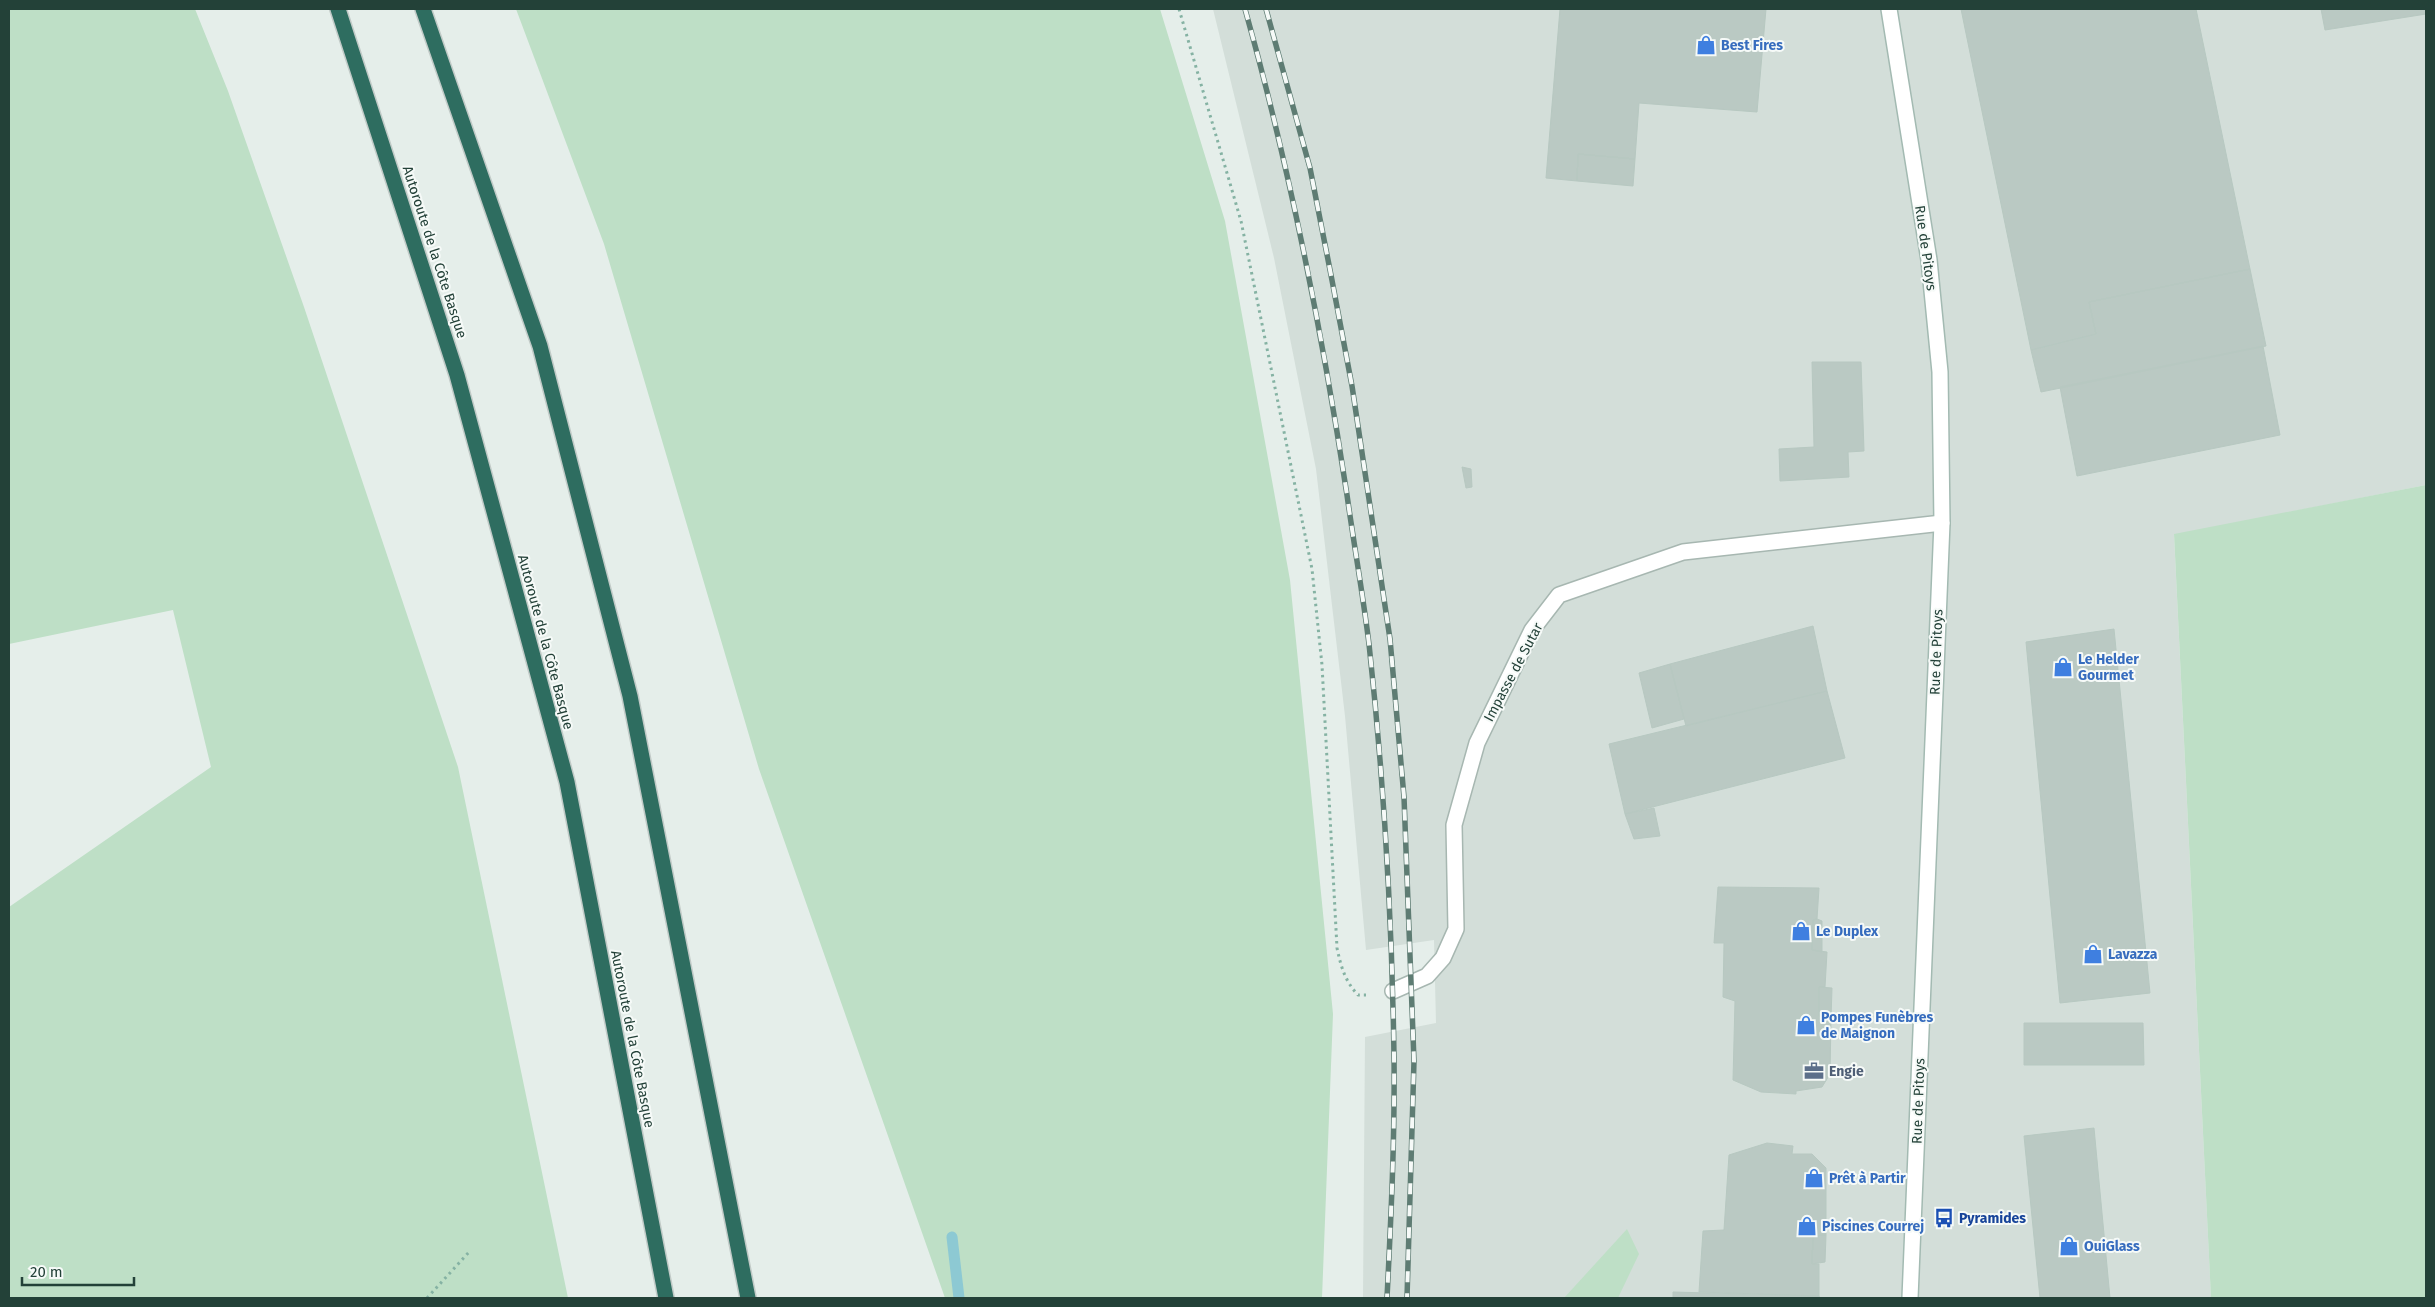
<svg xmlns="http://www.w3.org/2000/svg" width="2435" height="1307" font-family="'Fira Sans',sans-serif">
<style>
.built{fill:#d3ded9}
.green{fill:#bedfc6}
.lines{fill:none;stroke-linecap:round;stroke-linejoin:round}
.stream{stroke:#8dc9d3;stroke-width:11}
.building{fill:#bac9c3;stroke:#b7c8c1}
.street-casing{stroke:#a7b7b1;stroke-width:18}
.secondary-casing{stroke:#a3bab2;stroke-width:18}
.highway-casing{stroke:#c1cac7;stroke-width:18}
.path{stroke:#85b2a3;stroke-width:3;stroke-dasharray:2.5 4;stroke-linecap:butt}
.street{stroke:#fff;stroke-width:15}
.secondary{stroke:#fff;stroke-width:15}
.highway{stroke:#2e6d60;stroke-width:15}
.rail-casing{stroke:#5e7c73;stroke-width:5.5}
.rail{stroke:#f6faf8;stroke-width:4;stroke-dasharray:11;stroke-linecap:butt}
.labels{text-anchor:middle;stroke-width:4;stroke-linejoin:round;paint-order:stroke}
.shop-label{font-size:14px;font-weight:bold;fill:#366cbe;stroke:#f6faf8;text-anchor:start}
.street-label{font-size:14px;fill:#234138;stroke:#f6faf8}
.service-label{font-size:14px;font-weight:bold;fill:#4e5e75;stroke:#f6faf8;text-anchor:start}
.transit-label{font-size:14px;font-weight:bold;fill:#164399;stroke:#f6faf8;text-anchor:start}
</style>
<rect width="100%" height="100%" fill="#e5eeea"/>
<path class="built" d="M1213,9h1213v476l-252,50 37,763h-848l2,-261 71,-14 -2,-83 -68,10 -21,-234 -29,-247 -42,-211z"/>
<path class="green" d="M9,9h186l33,82 76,216 154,460 110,531h-559v-391l202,-140 -38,-157 -164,34z
M516,9h644l65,212 65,359 43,434 -11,284h-377l-186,-529 -155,-525z
M2426,485v813h-215l-37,-764z
M1627,1229l12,25 -21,44h-54z"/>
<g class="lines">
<path class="stream" d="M952,1237l7,61"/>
</g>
<path class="building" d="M1560,9h206l-9,103 -118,-9 -4,56 -57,-5 -1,27 -31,-3z
M1961,9h235l54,260 -161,33 7,32 -65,16z
M2321,9h105v5l-101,16z
M1578,154l57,5 -2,27 -56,-5z
M2250,269l16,77 -225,46 -10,-42 65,-16 -7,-32z
M2263,346l17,89 -203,41 -17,-89z
M1812,362h49l3,89 -16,1 1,25 -69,4 -1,-32 35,-2z
M1462,467l9,2 1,18 -6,1z
M1813,626l14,65 -141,35 -16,-62z
M2114,629l36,364 -90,10 -34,-361z
M1670,664l14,55 -32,9 -13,-55z
M1827,691l18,67 -220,56 -16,-70z
M1654,808l6,28 -26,3 -9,-25z
M1718,887l101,1 -2,31 -4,1 -1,30 15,2 -2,35h-6v29l12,3 -1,55 -8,13 -26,4v3l-35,-2 -28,-12 2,-79 -12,-4 1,-54h-10z
M1817,919l5,2v31l-10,-2 1,-30z
M1819,987l13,1 -1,31 -12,-3z
M2024,1023h119l1,42h-120z
M2094,1128l16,170h-70l-16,-162z
M1767,1143l26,3 -1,8h20l14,14v67l-13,1 -1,28h7v32l-120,-4 4,-61 21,-1 5,-75z
M1826,1235l-1,27 -13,2 1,-28z
M1673,1292l146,4 1,2h-147z"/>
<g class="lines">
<defs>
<path id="street" d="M1393,991l34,-15 16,-18 13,-29 -2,-104 23,-82 55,-113 27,-35 124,-43 259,-29"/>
<path id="secondary" d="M1889,9l40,251 11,112 2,151 -32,775"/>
<path id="highway" d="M338,9l119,366 110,407 99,516
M423,9l117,337 90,350 118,602"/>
</defs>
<use href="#street" class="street-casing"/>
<use href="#secondary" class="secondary-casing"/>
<use href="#highway" class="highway-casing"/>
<path class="path" d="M1179,9l62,212 71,348 10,96 15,283c4,19 8,33 21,47h8
M427,1298l43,-47"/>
<use href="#street" class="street"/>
<use href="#secondary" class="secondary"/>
<use href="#highway" class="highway"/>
<defs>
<path id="rail" d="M1245,9c45,160 77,322 102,486 7,50 16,100 22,149 15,137 23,275 25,412 1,80 -3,162 -7,242
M1266,9l44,159 21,107 21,111 38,253 14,158 10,264 -7,237"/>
</defs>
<use href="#rail" class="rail-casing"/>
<use href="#rail" class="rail"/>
</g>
<defs>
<symbol id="shop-bare" viewBox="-9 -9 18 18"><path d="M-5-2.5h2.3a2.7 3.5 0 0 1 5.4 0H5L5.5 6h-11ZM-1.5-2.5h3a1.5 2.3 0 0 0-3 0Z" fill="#3f7fe0" stroke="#f6faf8" stroke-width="2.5" paint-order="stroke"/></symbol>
<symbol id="office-bare" viewBox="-9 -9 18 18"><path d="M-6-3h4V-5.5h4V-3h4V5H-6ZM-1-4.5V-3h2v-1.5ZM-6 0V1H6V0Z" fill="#5c6f8a" stroke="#f6faf8" stroke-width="2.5" paint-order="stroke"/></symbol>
<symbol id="bus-bare" viewBox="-9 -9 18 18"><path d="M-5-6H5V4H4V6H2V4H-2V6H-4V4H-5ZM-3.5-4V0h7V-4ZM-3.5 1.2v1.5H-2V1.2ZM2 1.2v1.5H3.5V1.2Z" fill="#1a4fb4" stroke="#f6faf8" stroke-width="2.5" paint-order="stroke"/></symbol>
</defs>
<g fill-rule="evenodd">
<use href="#shop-bare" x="1692" y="31" width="28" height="28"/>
<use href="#shop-bare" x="2049" y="653" width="28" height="28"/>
<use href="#shop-bare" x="1787" y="917" width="28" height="28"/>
<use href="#shop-bare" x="2079" y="940" width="28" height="28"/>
<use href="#shop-bare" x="1792" y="1011" width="28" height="28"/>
<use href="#office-bare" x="1800" y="1057" width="28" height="28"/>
<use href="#shop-bare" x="1800" y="1164" width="28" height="28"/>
<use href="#bus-bare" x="1930" y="1204" width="28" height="28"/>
<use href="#shop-bare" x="1793" y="1212" width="28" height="28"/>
<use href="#shop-bare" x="2055" y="1232" width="28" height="28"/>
</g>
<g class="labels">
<g class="shop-label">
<text x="1721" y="50">Best Fires</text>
<text x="2078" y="664">Le Helder<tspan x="2078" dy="16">Gourmet</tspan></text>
<text x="1816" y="936">Le Duplex</text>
<text x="2108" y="959">Lavazza</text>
<text x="1821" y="1022">Pompes Funèbres<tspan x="1821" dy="16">de Maignon</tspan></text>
<text x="1829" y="1183">Prêt à Partir</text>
<text x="1822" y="1231">Piscines Courrej</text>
<text x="2084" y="1251">OuiGlass</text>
</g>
<g class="street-label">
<text transform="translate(1926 248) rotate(82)" y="5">Rue de Pitoys</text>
<text transform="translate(435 252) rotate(72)" y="5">Autoroute de la Côte Basque</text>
<text transform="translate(546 642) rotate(75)" y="5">Autoroute de la Côte Basque</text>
<text transform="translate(1936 652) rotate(-88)" y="5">Rue de Pitoys</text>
<text transform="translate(1513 672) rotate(-62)" y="5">Impasse de Sutar</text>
<text transform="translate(633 1039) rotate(79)" y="5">Autoroute de la Côte Basque</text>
<text transform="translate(1918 1101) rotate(-88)" y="5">Rue de Pitoys</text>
</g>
<g class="service-label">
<text x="1829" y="1076">Engie</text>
</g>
<g class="transit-label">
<text x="1959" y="1223">Pyramides</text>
</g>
</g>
<rect width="2435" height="1307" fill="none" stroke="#234138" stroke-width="20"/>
<path d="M22 1277v8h112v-8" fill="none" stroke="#234138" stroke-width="2.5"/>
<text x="30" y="1277" font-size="15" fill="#234138" stroke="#f6faf8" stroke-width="4" paint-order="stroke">20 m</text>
</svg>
